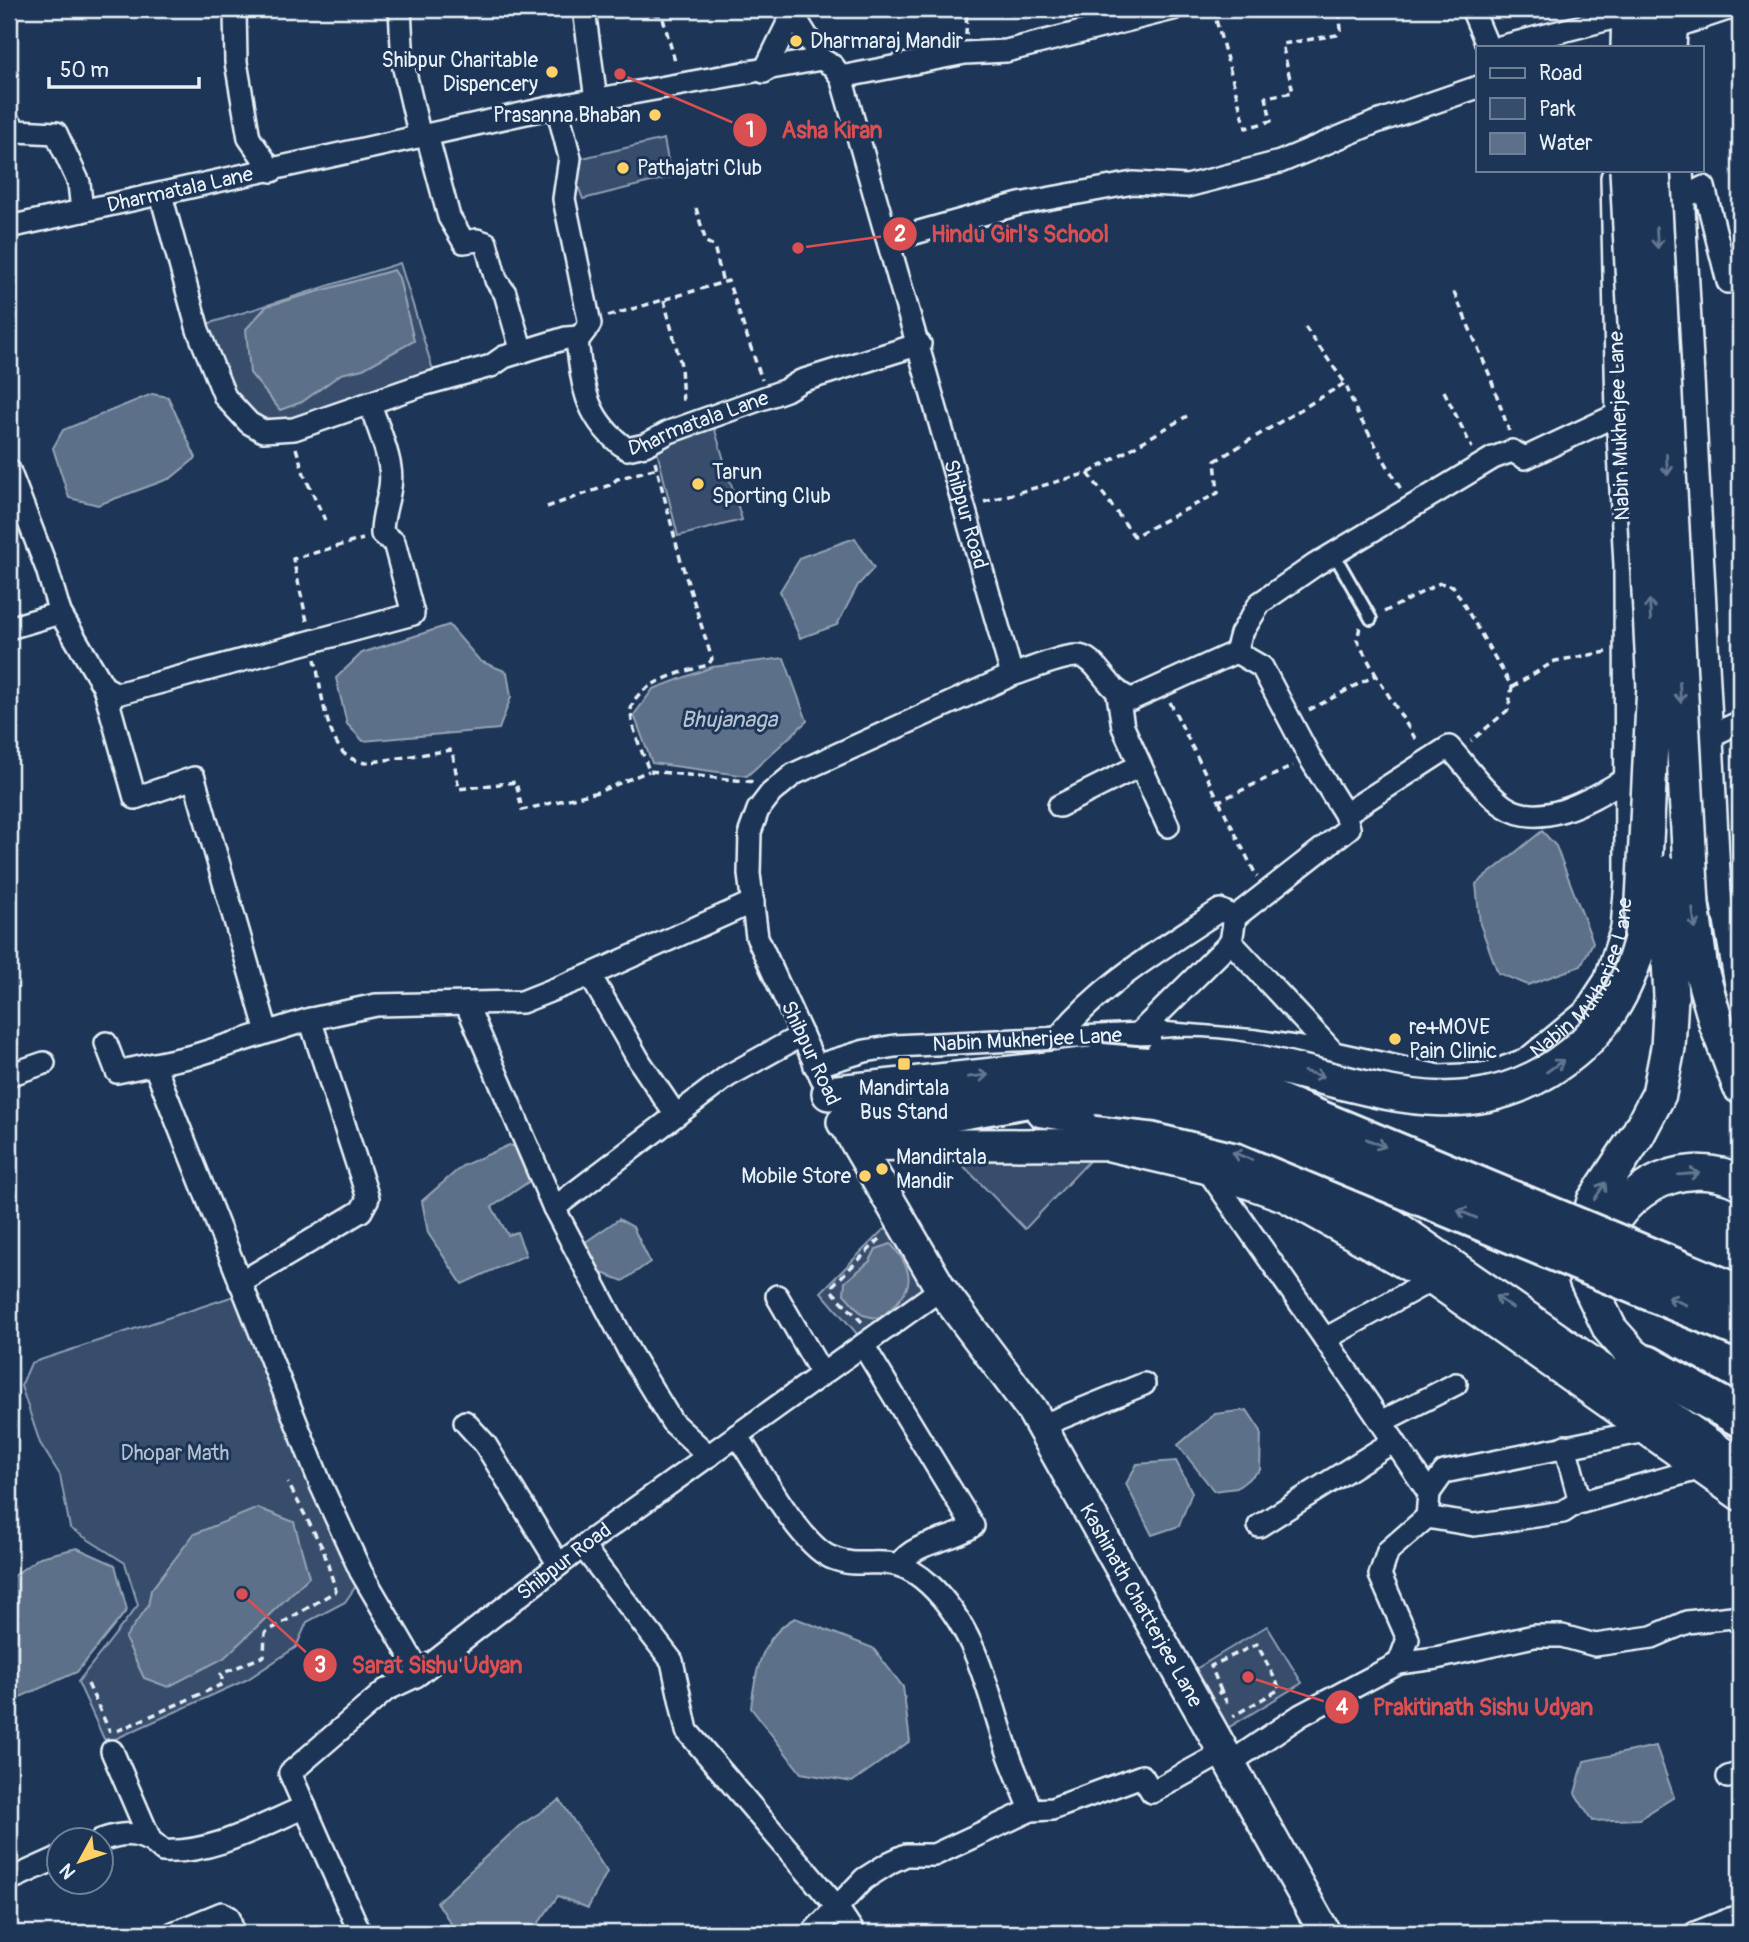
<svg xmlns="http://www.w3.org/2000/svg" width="1749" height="1942" font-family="Pangolin,sans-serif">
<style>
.green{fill:#374d6c;stroke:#909fb2;stroke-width:2}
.water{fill:#5d7089;stroke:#95a4b5;stroke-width:2}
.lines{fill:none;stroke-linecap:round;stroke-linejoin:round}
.lane-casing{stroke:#e8f1f8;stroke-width:16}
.street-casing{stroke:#e8f1f8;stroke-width:26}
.secondary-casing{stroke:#e8f1f8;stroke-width:35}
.primary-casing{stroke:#e8f1f8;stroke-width:38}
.highway-casing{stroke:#e8f1f8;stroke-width:44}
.path{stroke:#e8f1f8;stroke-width:3.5;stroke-dasharray:7 5;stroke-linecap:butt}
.lane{stroke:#1d3557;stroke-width:10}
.street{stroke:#1d3557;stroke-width:21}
.secondary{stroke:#1d3557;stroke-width:30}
.primary{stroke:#1d3557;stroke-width:33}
.highway{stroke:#1d3557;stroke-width:38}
.primary-bridge-casing{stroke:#e8f1f8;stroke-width:38;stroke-linecap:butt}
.highway-bridge-casing{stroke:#e8f1f8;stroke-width:44;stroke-linecap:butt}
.primary-bridge{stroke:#1d3557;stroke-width:33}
.highway-bridge{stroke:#1d3557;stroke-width:38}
.oneway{stroke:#64778f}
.poi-dot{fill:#ffd166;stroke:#1d3557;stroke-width:2.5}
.labels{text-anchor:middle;stroke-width:6;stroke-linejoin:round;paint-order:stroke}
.poi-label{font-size:21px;fill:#e8f1f8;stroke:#1d3557;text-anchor:start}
.street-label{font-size:21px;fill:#e8f1f8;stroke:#1d3557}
.park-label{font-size:21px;fill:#b3c0ce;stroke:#1d3557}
.water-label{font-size:23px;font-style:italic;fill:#b7c4d1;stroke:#1d3557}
.leader{fill:none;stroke:#da5052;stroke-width:2.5}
.callout-dot{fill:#da5052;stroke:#1d3557;stroke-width:2.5}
.mark-label{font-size:21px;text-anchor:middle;font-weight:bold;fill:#fff}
.callout-label{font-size:23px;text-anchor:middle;font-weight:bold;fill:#da5052;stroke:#1d3557;stroke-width:6;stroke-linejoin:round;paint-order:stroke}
</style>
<rect width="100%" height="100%" fill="#1d3557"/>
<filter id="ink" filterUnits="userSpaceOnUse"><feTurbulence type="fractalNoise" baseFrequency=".0143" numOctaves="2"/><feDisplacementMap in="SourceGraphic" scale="14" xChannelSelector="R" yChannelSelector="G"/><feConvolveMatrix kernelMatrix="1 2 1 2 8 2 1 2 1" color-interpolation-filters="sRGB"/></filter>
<g filter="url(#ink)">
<path class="green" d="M664,139l7,38 -88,22 -7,-18 2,-22z
M400,263l33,107 -145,52 -25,2 -33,-33 -26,-66z
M709,423l5,4 28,93 -64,16 -22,-89z
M950,1152l141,7 -66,70z
M899,1228l23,46v25l-59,42 -42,-49 62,-62z
M234,1296l9,13 113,277 -11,16 -38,20 -11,25 -48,32 -135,61 -9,-1 -26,-57 60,-77 -13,-42 -55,-35 -10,-53 -20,-32 -19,-57 10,-23z
M1267,1626l35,57 -76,46 -32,-59z"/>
<path class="water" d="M394,270l5,8 15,63 -51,28 -22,5 -39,28 -22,8 -30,-37 -4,-44 21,-23z
M152,394l16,3 28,61 -25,20 -73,27 -29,-7 -16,-50 10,-18z
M855,538l19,30 -16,17 -21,40 -37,13 -20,-47 21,-34z
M449,625l31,36 27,11 4,25 -12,32 -136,12 -16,-17 -11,-46 26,-25z
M784,658l23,63 -60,55 -95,-13 -18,-48 19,-26 59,-22z
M1542,831l14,15 37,96 -12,24 -53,19 -30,-12 -18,-49 -4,-40z
M509,1145l14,4 8,31 -39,27 16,28 9,-3 9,23 -64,29 -34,-51 -6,-32 40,-35z
M619,1219l14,8 17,35 -27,19 -24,-9 -15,-29z
M891,1244c30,34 19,49 -12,75l-16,-4 -19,-21 1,-12 25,-21 6,-12z
M1247,1410l14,21 -1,39 -23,18 -23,3 -36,-46 37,-31z
M1176,1461l16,31 -13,34 -27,9 -26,-51 11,-20z
M258,1508l36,14 15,55 -85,81 -56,29 -24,-9 -19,-40 23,-32 3,-16 43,-56z
M77,1548l38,17 12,45 -50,62 -68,30v-123l31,-22z
M795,1618l78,30 30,39 7,54 -58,41 -51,-9 -50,-65c4,-35 10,-72 44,-90z
M1656,1746l18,51 -35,22 -47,2 -17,-28 9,-32z
M560,1800l47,72 -19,36 -30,-12 -23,32 -8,5h-70l-20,-31 82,-76z"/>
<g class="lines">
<defs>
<path id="lane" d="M1334,554l37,65"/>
<g id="street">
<path d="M235,9l1,53 13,76 23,33"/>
<path d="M400,9l3,55 17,73"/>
<path d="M584,9l12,91"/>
<path id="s1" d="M790,9l31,50 12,7 8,11 171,598 -218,99 -23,19 -13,17 -8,22 -1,42 8,63 65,142"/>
<path d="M1472,9l16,38"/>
<path d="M1677,26l51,-17"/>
<path d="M1500,47l113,-29"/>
<path d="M1675,47l3,-38"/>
<path d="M764,72l29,-59"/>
<path d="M841,77l124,-24 41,-2 167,-42"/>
<path id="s2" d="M557,107l13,51 -6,41 26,125 -13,17c6,48 9,79 50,108l18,-4 24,-13 117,-42 15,-9 119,-37"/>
<path d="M9,123l8,8 39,2 23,50 3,28"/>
<path d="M427,135l22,82 15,25 13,-2 9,3 10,37 9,13 17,59"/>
<path d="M1682,170l38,722 20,116"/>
<path d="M161,195l37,135 27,67 24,26 14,8 31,-2 128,-44 69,-19 13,-9 62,-19 14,-1"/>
<path d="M1683,198l21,-11 24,95"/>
<path id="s3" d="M9,227l540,-119 272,-49"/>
<path d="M890,240l129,-36 114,-21 54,3 93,-24 94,-39 104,-36"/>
<path d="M9,470l38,99 13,44 -51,15"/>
<path d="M60,613l44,74 13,7 296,-80 -19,-72 -12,-8c-1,-22 12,-43 8,-66 -3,-21 -13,-43 -20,-64"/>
<path d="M1236,652l5,-18 19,-31 55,-38 178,-107 19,-7 13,7 102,-48"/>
<path d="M1012,675c17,-5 48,-19 65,-19 21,0 29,36 55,43l104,-47 26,15 48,91 35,56"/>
<path d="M104,687l31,111 59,-20 73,254"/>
<path d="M1118,695l5,32 45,99"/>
<path d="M1674,753l66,-31"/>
<path d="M1059,806l80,-40"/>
<path d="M1231,942l103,111"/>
<path d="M590,975l50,87 35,52"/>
<path d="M466,1003l88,205 76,145 42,69 37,34"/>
<path d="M1136,1036l95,-94 4,-25"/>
<path d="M1057,1039c42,-54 106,-91 163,-129l15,7 114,-89 -4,-14 104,-67c17,18 34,44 55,59 39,27 95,-12 129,-31"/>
<path d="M106,1043l11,29 76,-16 114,-36 69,-15 146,-3 68,-27 163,-73"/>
<path d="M154,1064l167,421 40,87 59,101"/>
<path id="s4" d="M815,1066l50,-15 30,-5 265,-13 97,8 77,12 105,23 48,-2 40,-15 57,-47 21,-32 17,-52 4,-47 -1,-316 -8,-151 -5,-237"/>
<path d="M9,1075l35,-12"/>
<path d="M1206,1168l119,171 108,-60"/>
<path d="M554,1208l174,-132 74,-41"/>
<path d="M240,1283l121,-72 7,-13 -58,-179"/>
<path d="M777,1296l45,78"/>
<path d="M1325,1339l104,154 -2,24 -39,34 -8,24 28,64 -9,24"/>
<path d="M863,1345l110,181c-24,17 -54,13 -74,38"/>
<path d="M1383,1421l73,-37"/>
<path d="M465,1422l20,22 74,121"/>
<path d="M1041,1426l103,-42"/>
<path d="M737,1435c20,30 63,109 93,122 38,17 57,-11 99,27 49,46 59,111 80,171 7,19 15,36 22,55l21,-1 90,-33 10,16 72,-40"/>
<path d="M1565,1446l15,56"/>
<path d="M1429,1493l15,-21 206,-42"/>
<path d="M1427,1517l47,8 89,-13 12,-8 127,-36"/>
<path d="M1259,1526l135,-85"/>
<path d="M583,1547l89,114 15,70 149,175 18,27"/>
<path d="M112,1751l37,86"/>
<path d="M1230,1763l71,-48 98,-52 37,-5 98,-22h28l33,9 57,-8 35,-15 45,-5 8,6"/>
<path d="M1728,1777l12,-4"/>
<path d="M101,1840c25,-9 43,-8 62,11 49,3 97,-25 142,-44"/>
<path d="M9,1880l51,-23"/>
<path d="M173,1933l49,-20 7,4 4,16"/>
<path id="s5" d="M360,1933l-70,-160 96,-83 30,-14 175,-136 350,-251"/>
<path d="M812,1933l52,-54 27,-17 15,-7h28l97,-45"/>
<path d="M1695,1933l45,-18"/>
</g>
<g id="secondary">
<path id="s6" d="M849,1131l92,158 91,121 293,523"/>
<path d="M858,1145l245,-1 103,24 79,28 148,83 307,216"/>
</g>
<path id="primary" d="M1628,47l1,-38
M1654,47l2,-38
M1717,1026l23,61
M829,1093l272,-30
M1042,1110l105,15 75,23 85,34 79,39 354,246
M844,1122l103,-7
M1597,1259c13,-63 81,-107 143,-77
M1669,1381l-36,-26 -23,-26 -24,-50 -4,-37 12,-41 44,-67 21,-40 9,-46 3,-52"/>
<path id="highway" d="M920,1117l114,-20 63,-2
M1647,1365l93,52"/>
</defs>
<use href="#lane" class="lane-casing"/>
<use href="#street" class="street-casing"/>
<use href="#secondary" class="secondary-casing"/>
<use href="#primary" class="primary-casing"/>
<use href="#highway" class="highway-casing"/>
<path class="path" d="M646,9l1,5 15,1 14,50
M1213,9l33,119 25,-7 -5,-24 27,-5 -11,-48 55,-9 4,-6 -2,-20
M966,35l1,-26
M696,208l10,34 8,4 9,37
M1454,292l36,84 19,55
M664,300l17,65 2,40
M608,316l120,-35 34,99
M1305,327l40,56
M1444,391l28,57
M296,448l9,29 20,43
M655,461l25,97 32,101 -4,6c-21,6 -80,19 -77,49 2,19 12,39 18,57l106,11
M1089,473l98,-57
M984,502l104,-29 46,63 84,-43 -3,-32 130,-78 12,30 45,78
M547,507l63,-22 7,-6 40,-11
M1384,612l56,-29 13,3 59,101 -4,23 -37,31
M307,621l-14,-62 70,-20
M1360,627l-3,13 19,35
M315,659c6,29 9,67 26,91 5,8 16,11 24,13l87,-13 7,39 57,-7 6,28 76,-18 51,-21
M1512,687l43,-26 52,-9
M1170,702l49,99 74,-35
M1309,710l67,-35 42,68
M1219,801l38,76
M862,1322l-30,-31 1,-6 50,-49
M88,1684l22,48
M1221,1691l-10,-25 46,-22 23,45 -47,27
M1218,1694l3,-3 6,12
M117,1731l106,-47 -2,-10 43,-18 1,-23 71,-42 -13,-42 -35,-66"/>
<use href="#lane" class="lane"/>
<use href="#street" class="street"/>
<use href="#secondary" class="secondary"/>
<use href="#primary" class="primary"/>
<use href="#highway" class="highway"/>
<defs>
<path id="primary-bridge" d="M1627,170l28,537
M1653,170l39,735 9,65 16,56
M1664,873l7,123
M1162,1056c140,-15 268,97 396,8 46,-31 69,-73 83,-125l13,-254"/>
<path id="highway-bridge" d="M1101,1063l68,6 58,13 513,213
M1097,1095l61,7 90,22 492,204"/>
</defs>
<use href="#primary-bridge" class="primary-bridge-casing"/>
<use href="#highway-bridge" class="highway-bridge-casing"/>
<use href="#primary-bridge" class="primary-bridge"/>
<use href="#highway-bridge" class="highway-bridge"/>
</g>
<defs><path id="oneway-shaft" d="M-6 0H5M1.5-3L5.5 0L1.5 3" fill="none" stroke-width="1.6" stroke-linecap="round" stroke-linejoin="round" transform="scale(1.75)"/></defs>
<g class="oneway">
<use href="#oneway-shaft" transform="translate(1657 238) rotate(87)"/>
<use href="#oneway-shaft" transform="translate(1667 465) rotate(87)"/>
<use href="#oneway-shaft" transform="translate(1650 610) rotate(-93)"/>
<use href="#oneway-shaft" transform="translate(1680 692) rotate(87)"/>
<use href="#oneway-shaft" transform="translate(1694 919) rotate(82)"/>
<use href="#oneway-shaft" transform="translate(1555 1066) rotate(-35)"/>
<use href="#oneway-shaft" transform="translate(1314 1074) rotate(14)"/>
<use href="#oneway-shaft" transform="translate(978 1076) rotate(-6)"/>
<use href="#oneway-shaft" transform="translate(1376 1143) rotate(23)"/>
<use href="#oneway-shaft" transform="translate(1242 1156) rotate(-159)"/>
<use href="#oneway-shaft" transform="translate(1689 1174) rotate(-5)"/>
<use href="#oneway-shaft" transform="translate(1600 1191) rotate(-57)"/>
<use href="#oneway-shaft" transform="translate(1467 1214) rotate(-157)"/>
<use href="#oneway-shaft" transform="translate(1677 1301) rotate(-157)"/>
<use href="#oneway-shaft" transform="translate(1504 1302) rotate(-145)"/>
</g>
</g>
<g class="poi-dot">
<circle cx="796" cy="41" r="7"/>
<circle cx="552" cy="72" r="7"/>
<circle cx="655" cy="115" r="7"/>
<circle cx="623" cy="168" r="7"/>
<circle cx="698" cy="484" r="7"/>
<circle cx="1395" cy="1039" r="7"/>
<rect x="897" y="1057" width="14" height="14" rx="3.5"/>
<circle cx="882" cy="1169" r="7"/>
<circle cx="865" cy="1176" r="7"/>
</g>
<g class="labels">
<g class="poi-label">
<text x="810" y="48">Dharmaraj Mandir</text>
<text x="538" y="67" text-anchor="end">Shibpur Charitable<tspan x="538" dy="24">Dispencery</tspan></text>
<text x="641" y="122" text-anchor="end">Prasanna Bhaban</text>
<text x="637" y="175">Pathajatri Club</text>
<text x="712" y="479">Tarun<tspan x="712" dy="24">Sporting Club</tspan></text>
<text x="1409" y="1034">re+MOVE<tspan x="1409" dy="24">Pain Clinic</tspan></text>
<text x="904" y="1095" text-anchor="middle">Mandirtala<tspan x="904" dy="24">Bus Stand</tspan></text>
<text x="896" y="1164">Mandirtala<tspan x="896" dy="24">Mandir</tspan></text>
<text x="851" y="1183" text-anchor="end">Mobile Store</text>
</g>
<g class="street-label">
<text dy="7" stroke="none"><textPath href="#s3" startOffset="175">Dharmatala Lane</textPath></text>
<text dy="7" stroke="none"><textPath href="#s2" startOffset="443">Dharmatala Lane</textPath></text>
<text transform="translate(1619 426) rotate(-92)" y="7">Nabin Mukherjee Lane</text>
<text dy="7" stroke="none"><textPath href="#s1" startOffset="541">Shibpur Road</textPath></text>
<text dy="7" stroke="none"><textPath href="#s4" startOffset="824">Nabin Mukherjee Lane</textPath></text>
<text dy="7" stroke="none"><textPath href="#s4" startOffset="215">Nabin Mukherjee Lane</textPath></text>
<text transform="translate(811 1053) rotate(65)" y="7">Shibpur Road</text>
<text dy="7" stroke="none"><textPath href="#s5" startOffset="522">Shibpur Road</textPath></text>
<text dy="7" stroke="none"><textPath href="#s6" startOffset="558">Kashinath Chatterjee Lane</textPath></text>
</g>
<g class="park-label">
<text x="175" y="1460">Dhopar Math</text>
</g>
<g class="water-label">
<text x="729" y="727">Bhujanaga</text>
</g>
</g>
<path class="leader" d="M620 74L750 130M798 248L900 234M242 1594L320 1665M1248 1677L1342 1707"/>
<g class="callout-dot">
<circle cx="620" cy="74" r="7"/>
<circle cx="798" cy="248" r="7"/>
<circle cx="242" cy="1594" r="7"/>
<circle cx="1248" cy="1677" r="7"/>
<circle cx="750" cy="130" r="18"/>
<circle cx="900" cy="234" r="18"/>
<circle cx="320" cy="1665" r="18"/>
<circle cx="1342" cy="1707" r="18"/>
</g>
<g class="mark-label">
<text x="750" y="137">1</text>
<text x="900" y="241">2</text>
<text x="320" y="1672">3</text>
<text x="1342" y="1714">4</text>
</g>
<g class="callout-label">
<text x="832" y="138">Asha Kiran</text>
<text x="1020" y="242">Hindu Girl's School</text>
<text x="437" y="1673">Sarat Sishu Udyan</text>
<text x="1483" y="1715">Prakitinath Sishu Udyan</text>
</g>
<rect width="1749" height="1942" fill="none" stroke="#1d3557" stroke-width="35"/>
<rect x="18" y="18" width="1714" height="1907" fill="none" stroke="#e8f1f8" stroke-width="2.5" filter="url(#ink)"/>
<rect x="1476" y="46" width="228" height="126" fill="#1d3557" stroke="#6e8097" stroke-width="2"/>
<rect x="1490" y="68" width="35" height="10" fill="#1d3557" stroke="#6e8097" stroke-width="2"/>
<text x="1539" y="80" font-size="21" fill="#e8f1f8">Road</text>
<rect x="1490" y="98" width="35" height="21" fill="#374d6c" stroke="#6e8097" stroke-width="2"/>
<text x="1539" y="116" font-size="21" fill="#e8f1f8">Park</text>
<rect x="1490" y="133" width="35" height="21" fill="#5d7089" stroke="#6e8097" stroke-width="2"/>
<text x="1539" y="150" font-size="21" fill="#e8f1f8">Water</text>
<g transform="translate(80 1861) rotate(230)"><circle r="33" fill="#1d3557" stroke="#6e8097" stroke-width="2"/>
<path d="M0-5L12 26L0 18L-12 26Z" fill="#ffd166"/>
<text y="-10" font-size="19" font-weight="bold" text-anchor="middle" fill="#e8f1f8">N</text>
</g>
<path d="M49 77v10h150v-10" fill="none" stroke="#e8f1f8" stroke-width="3.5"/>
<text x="60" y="77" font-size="21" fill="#e8f1f8" stroke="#1d3557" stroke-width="5" paint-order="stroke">50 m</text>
</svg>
